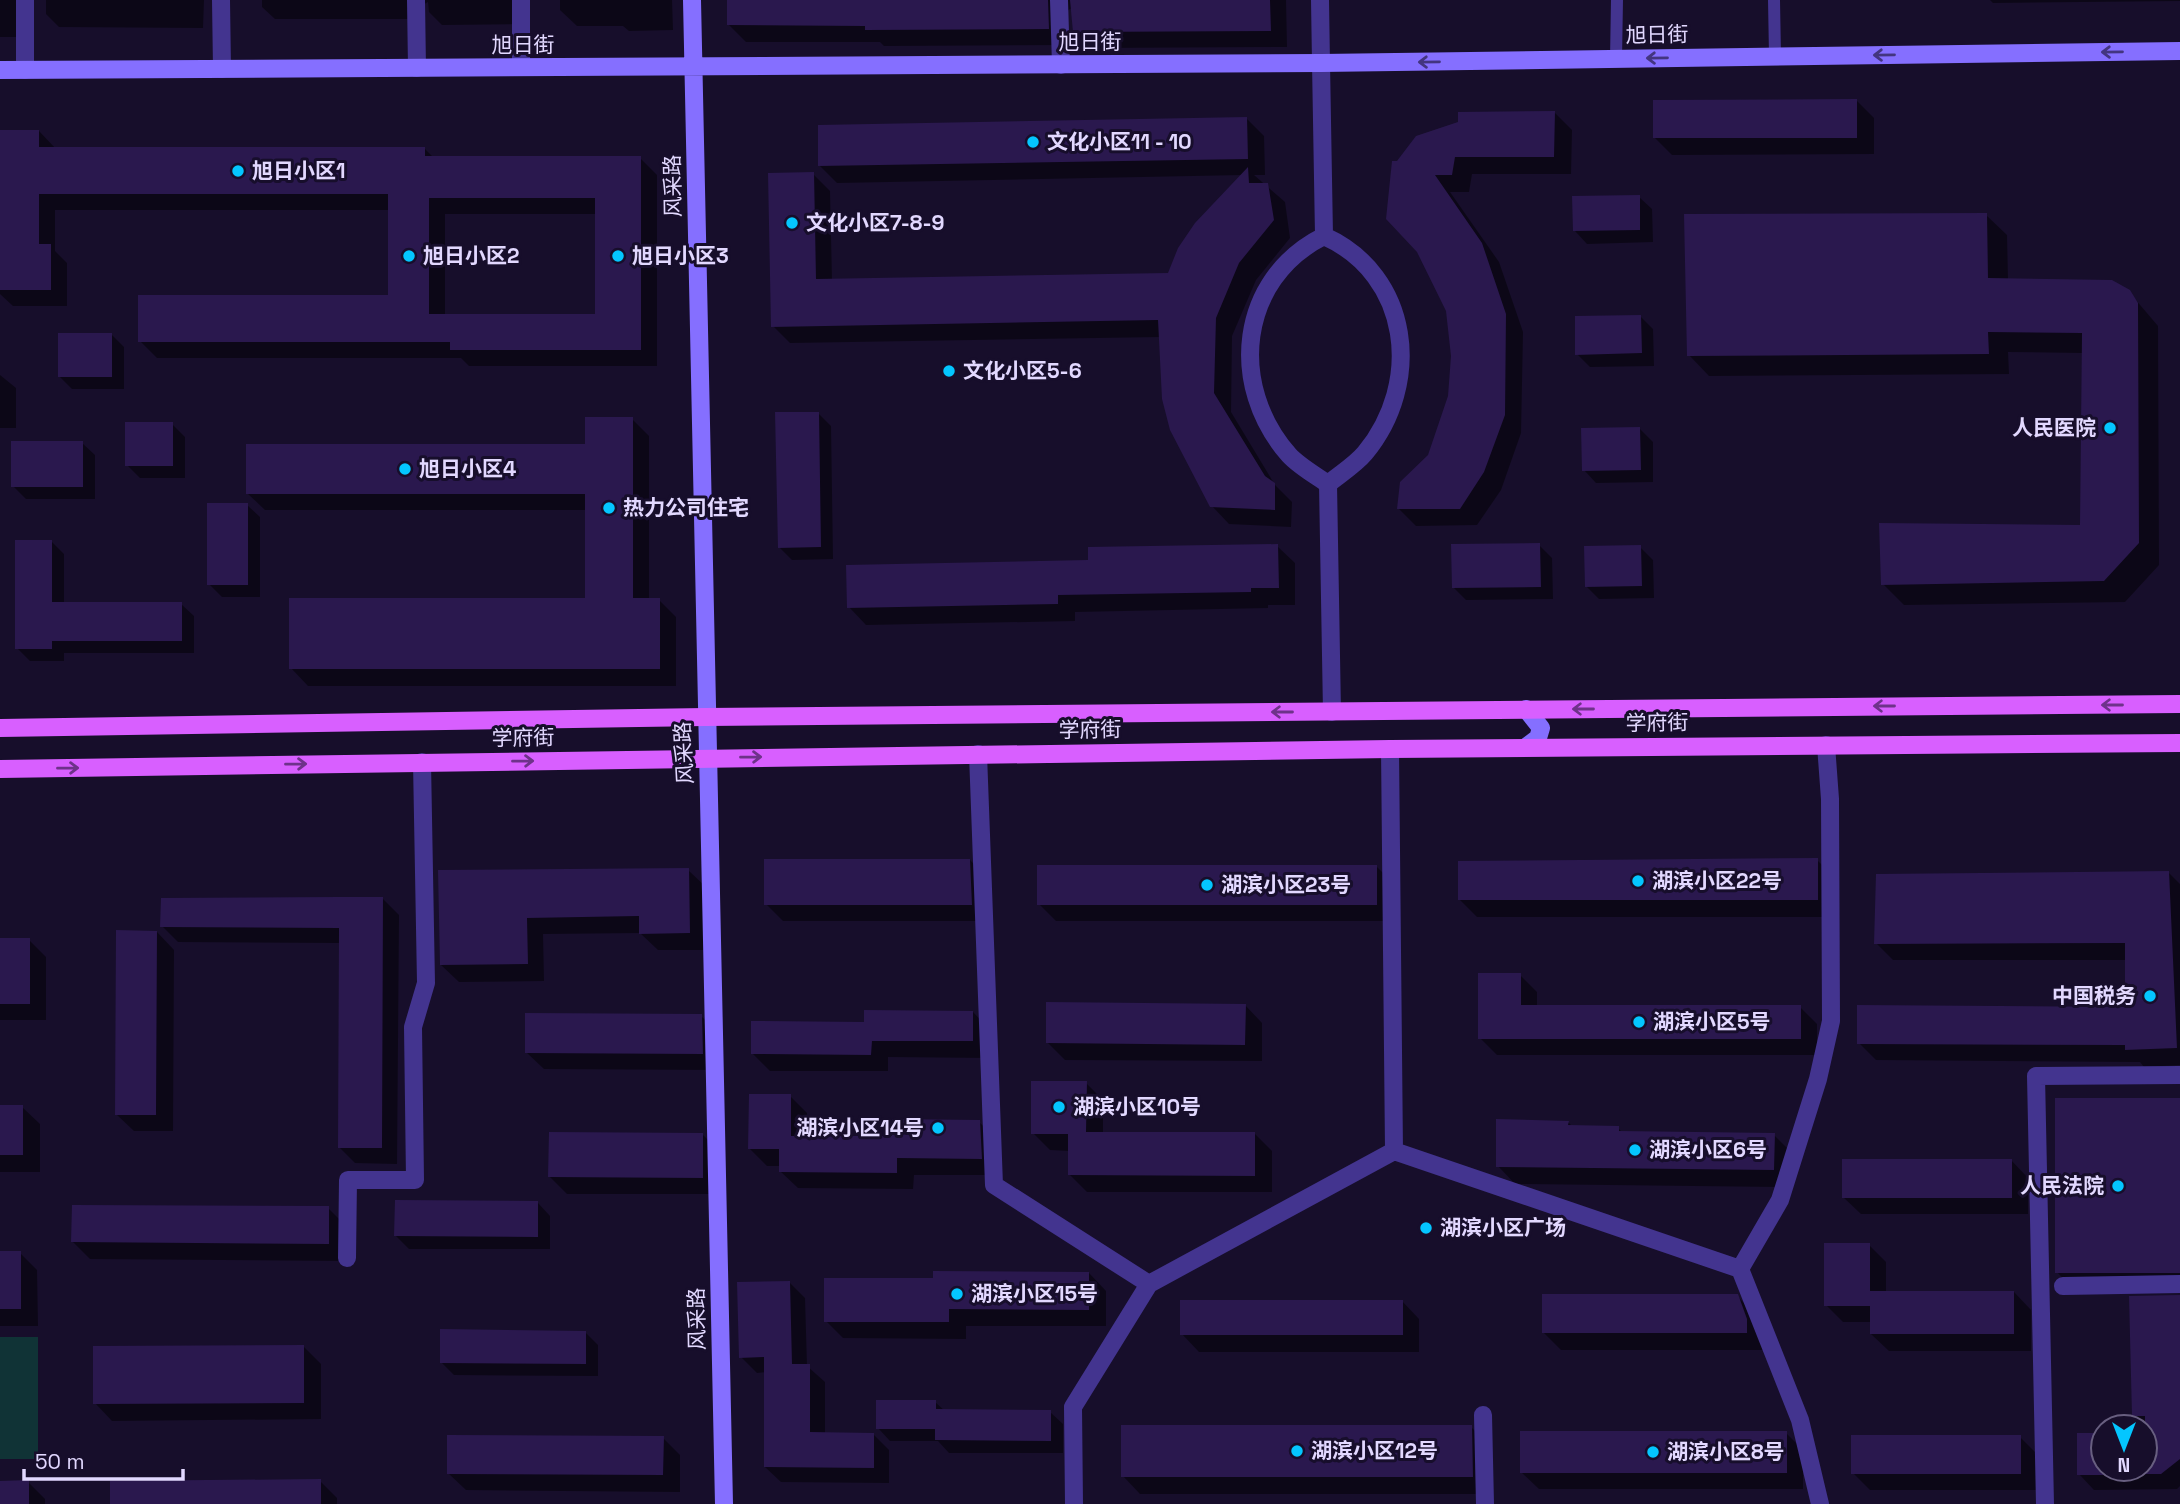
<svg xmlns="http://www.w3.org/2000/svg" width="2180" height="1504" font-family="'Space Grotesk','Noto Sans SC',sans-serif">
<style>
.green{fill:#103336}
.shadow{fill:#0007;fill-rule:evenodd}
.building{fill:#2a184e;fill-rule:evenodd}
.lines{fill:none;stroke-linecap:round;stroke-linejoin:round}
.service{stroke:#43348f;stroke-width:12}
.pedestrian{stroke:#43348f;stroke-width:18}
.minor{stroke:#43348f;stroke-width:18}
.secondary{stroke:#856fff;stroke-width:18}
.primary{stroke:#d85fff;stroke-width:18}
.oneway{stroke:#433580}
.oneway2{stroke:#6e328a}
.poi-dot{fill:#04c6ff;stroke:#170e2b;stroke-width:2.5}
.labels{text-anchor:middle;stroke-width:6;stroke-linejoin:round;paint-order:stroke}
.street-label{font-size:21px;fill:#e2d8ff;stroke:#170e2b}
.poi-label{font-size:21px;font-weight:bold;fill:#e2d8ff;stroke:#170e2b;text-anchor:start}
</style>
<rect width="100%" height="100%" fill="#170e2b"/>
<path class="green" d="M0,1337h38v122h-38z"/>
<path class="shadow" d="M0,0h29v37h-29z
M46,0h158l-1,28 -144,-1 -13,-13z
M262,0h262l-2,24 -80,1 -13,-13 -1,-10 -9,5 -2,12h-142l-13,-12z
M560,0h112l1,30 -44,1 -6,-5h-46l-17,-16z
M729,0h557l1,47 -196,1 -17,-17 -2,-23 -7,4v33l-181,1 -4,-4h-134l-17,-17z
M1990,0h190v1l-187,2z
M1857,101l17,17v36l-202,1 -17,-17z
M1555,113l17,17 -1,44h-99l-3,18h-19l49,70 24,70 -2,101 -20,57 -24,35 -61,1 -17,-17 30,-53 21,-59 3,-42 -5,-45 -55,-147z
M1247,119l17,17 1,39h-11l31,27 5,36 -34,42 -24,56 -1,76 44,73 17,17 -1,25 -62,-3 -17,-18 -51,-169 -371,6 -17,-17 40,-152 17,17 2,90 337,-6 74,-100 -406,8 -17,-17z
M0,131h39l17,18h369l9,9h206l17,17v191h-188l-8,-8h-304l-17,-17 250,-45v-86h-335v41l12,12v43h-54l-13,-12zM445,214h151v102h-151z
M1639,197l13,12 1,33 -66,2 -12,-13z
M1986,215l21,20 1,45 121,12 29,34 1,239 -34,37 -221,3 -21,-21 199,-58 1,-173 -75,-1 1,22 -300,2 -20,-21z
M1640,316l13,13 1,37 -64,1 -13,-13z
M111,334l13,13v42h-52l-12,-12z
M0,375l16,13v40h-16z
M818,413l13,13 2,133 -41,1 -12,-12z
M632,419l17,17v164h10l17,17v69h-368l-17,-18 296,-68v-90h-322l-18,-17 340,-48z
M172,424l13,13v41h-45l-13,-13z
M1640,429l13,13v40l-57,1 -12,-13z
M82,443l13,12v44h-69l-13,-13z
M247,505l13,12v80h-38l-13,-13z
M52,542l12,12v50h117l13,12v37h-130v8h-34l-13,-13z
M1539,545l13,13 1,41 -87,1 -13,-13z
M1277,546l18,17v42h-27v3l-193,4v9l-209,4 -17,-18 241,-45z
M1640,547l13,13 1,38 -55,1 -13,-13z
M970,860l17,18 2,43h-206l-17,-17z
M1817,860l17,17v40h-357l-17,-17z
M1376,866l18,18v37h-338l-17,-17z
M688,870l18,17 1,63h-49l-18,-17 -97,1 1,47 -85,1 -18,-17 -1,-94z
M2168,872l12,12v181l-36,2 -4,-5 -264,-2 -17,-17 268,-34v-49h-234l-17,-17z
M383,899l16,16 -2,249 -42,-1 -16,-16 1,-204 -162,-1 -16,-16z
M157,932l17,18 -1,181h-39l-18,-17z
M0,940h29l17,17v63h-46z
M1520,975l17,17v15h263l17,17v31h-320l-17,-17z
M1245,1005l17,18v38l-197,-1 -17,-17z
M973,1012l17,18v28l-102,-1v14h-118l-17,-17 113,-30z
M701,1016l18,17 1,37 -176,-1 -18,-17z
M1086,1083l17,17v34h152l17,17v41h-185l-17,-17v-24l-20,-1 -17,-17z
M790,1096l17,17v25h87l85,-16 18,17 1,36h-84l-1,14 -115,-1 -18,-17v-5h-13l-17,-17z
M2180,1100v190h-106l-17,-18z
M0,1107h22l18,17v48h-40z
M1568,1122l5,5 45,1 5,5 151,2 17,17v35l-276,-3 -17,-18z
M703,1135l17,17v42h-153l-17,-17z
M2011,1160l17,18v36h-167l-18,-17z
M538,1203l12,13v33h-141l-13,-13z
M328,1208l17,17v36l-255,-2 -17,-17z
M1869,1245l17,17v30h128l17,18v41h-142l-18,-17v-12h-28l-17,-17z
M0,1253h20l17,17 1,56h-38z
M1089,1273l17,18v35h-140v13l-123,-1 -17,-17 109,-41z
M790,1283l15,15 2,68 18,16v52h48l16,16v33l-108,-1 -16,-15 1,-95 -9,1 -16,-16z
M1737,1296l17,17 10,37h-203l-18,-18z
M2180,1296v190l-3,3 -83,1 -15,-16 24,-40v35h42v-42h-11l-3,-129z
M1402,1301l17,18v33h-220l-17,-18z
M585,1332l13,13v31l-144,-1 -12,-12z
M303,1346l18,18v55l-209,2 -17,-18z
M935,1402l10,9 105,1 13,12v29h-114l-11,-12h-48l-12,-13z
M1471,1427l17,17 1,50h-349l-17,-18z
M1786,1433l17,17v39h-264l-18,-17z
M2020,1437l17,17v36h-167l-17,-17z
M663,1438l17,17v37l-214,-2 -18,-17z
M320,1481l17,17v6h-225z
M0,1482h28l17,17v5h-45z"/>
<path class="building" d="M727,0h321l1,29 -184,1v-4l-138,-1z
M1070,0h200l1,31 -198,1z
M1857,99v39h-204v-38z
M1555,111l-1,46h-99l-3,18h-17l47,68 24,71 -1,101 -21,57 -24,37h-63l3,-27 28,-27 20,-59 3,-40 -5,-45 -29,-59 -31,-33 6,-58h5l19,-25 42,-14v-10z
M1247,117l1,42 -430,7v-41z
M0,130h39v17h386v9h216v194h-191v-8h-312v-47h250v-101h-349v50h12v46h-51zM429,198h166v116h-166z
M1248,167l1,16h19l6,37 -35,43 -23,55 -2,75 51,83 10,7v27l-65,-3 -40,-77 -8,-31 -4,-79 -387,7 -3,-154 46,-1 2,107 352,-6 10,-25 17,-25z
M1640,195v35l-67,1 -1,-35z
M1987,213l1,65 124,2 18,10 8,13 1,240 -35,38 -223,4 -2,-62 201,2 2,-192 -94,-1 1,22 -302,2 -3,-142z
M1641,315l1,38 -67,2v-39z
M58,333h54v44h-54z
M775,412h44l2,135 -43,1z
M585,417h48v181h27v71h-371v-71h296v-104h-339v-50h339z
M125,422h48v44h-48z
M1640,427l1,43 -59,1 -1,-43z
M11,441h72v46h-72z
M207,503h41v82h-41z
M15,540h37v62h130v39h-130v8h-37z
M1540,543l1,44 -89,1 -1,-44z
M1278,544l1,44h-28v4l-193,3v9l-211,4 -1,-43 242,-5v-13z
M1641,545l1,41 -57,1 -1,-41z
M1818,858v42h-360v-39z
M764,859h206l2,46h-208z
M1037,865h340v40h-340z
M689,868l1,65 -51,1v-18l-112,2 1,46 -88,1 -2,-95z
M2169,871l8,177 -52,2v-5l-268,-1v-39l268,2v-64l-251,1 2,-70z
M339,897h44l-1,251h-44l1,-220 -179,-1 1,-29z
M116,930l41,1 -1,184h-41z
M0,938h30v66h-30z
M1478,973h43v32h280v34h-323z
M1046,1002l200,2 -1,41 -199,-2z
M864,1010l109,1v30h-101l-1,14 -120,-1v-33l113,1z
M525,1013l177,1 1,40 -178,-1z
M1031,1081h56l-1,51h169v44l-187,-1v-41h-37z
M749,1094h42v42h101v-17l88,1 2,39 -85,-1v15l-118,-1v-23h-31z
M2055,1098h125v175h-125z
M0,1105h23v50h-23z
M1496,1119l73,2 -1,4 51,1v5l156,2 -1,37 -278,-3z
M549,1132l154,1v45l-155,-1z
M1842,1159h170v39h-170z
M395,1200l143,1v36l-144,-1z
M72,1205l257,1v38l-258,-2z
M1824,1243h46v48h144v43h-144v-28h-46z
M0,1251h21v58h-21z
M933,1271l156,1v38l-140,-1v13h-125v-44h109z
M790,1281l2,83h18v68l64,1v35l-110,-1v-110l-25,1 -2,-76z
M1542,1294h196l9,25v14h-205z
M2180,1295v164l-19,15h-16v-58h-13l-3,-120z
M1180,1300h223v35h-223z
M440,1329l146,2v33l-146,-1z
M304,1345v58l-211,1v-58z
M876,1400h60v9l115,1v31l-116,-1v-11h-59z
M1121,1425h351l1,52h-352z
M1520,1431h267v42h-267z
M2077,1433h26v42h-26z
M447,1435l217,1 -1,39 -216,-1z
M1851,1435h170v39h-170z
M321,1479v25h-211v-23z
M29,1480v24h-29v-23z"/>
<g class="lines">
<path class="service" d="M1774,0l1,56
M1616,59l1,-59"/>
<path class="pedestrian" d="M1320,0l1,63"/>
<path class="minor" d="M25,0v70
M221,0l1,69
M416,0l1,68
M521,0v67
M1059,0l2,65
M1321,63l3,173c-86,43 -96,150 -35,219 10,11 26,20 39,29
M1324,236c87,39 99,147 41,217 -10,12 -25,21 -37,31l4,228
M978,754l16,431 155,99
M1394,1151l346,118 60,151 20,84
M347,1258l1,-78h67l-2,-153 13,-44 -4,-221
M1740,1269l40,-69 38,-121 13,-58 -1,-222 -4,-54
M2063,1286l117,-2
M1483,1415l2,89
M1074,1504l-1,-97 76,-123 245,-133 -4,-402
M2045,1504l-9,-428 144,-1"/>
<path class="secondary" d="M692,0l32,1504
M0,70l1321,-7 859,-12
M1526,709l15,19 -3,10 -12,9"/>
<path class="primary" d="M0,728l705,-11 1475,-13
M0,769l1390,-20 790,-6"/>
</g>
<defs><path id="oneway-shaft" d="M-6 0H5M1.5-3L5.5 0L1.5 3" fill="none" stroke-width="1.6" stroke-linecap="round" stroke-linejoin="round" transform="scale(1.75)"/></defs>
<g class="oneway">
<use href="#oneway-shaft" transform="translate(2112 52) rotate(179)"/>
<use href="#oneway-shaft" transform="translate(1884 55) rotate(179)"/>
<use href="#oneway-shaft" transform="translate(1657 58) rotate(179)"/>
<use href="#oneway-shaft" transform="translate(1429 62) rotate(179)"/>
</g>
<g class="oneway2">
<use href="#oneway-shaft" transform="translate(2112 705) rotate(180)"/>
<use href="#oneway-shaft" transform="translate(1884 706) rotate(180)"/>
<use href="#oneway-shaft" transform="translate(1583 709) rotate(180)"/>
<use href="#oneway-shaft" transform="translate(1282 712) rotate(180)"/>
<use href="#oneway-shaft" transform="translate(751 757) rotate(-1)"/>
<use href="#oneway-shaft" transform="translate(523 761) rotate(-1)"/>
<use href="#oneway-shaft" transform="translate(296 764) rotate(-1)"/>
<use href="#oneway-shaft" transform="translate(68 768) rotate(-1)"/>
</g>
<g class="poi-dot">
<circle cx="1033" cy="142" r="7"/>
<circle cx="238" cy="171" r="7"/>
<circle cx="792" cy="223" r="7"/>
<circle cx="409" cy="256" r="7"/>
<circle cx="618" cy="256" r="7"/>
<circle cx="949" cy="371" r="7"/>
<circle cx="2110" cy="428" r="7"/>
<circle cx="405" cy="469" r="7"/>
<circle cx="609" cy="508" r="7"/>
<circle cx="1638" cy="881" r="7"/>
<circle cx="1207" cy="885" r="7"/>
<circle cx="2150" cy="996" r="7"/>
<circle cx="1639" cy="1022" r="7"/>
<circle cx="1059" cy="1107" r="7"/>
<circle cx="938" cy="1128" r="7"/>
<circle cx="1635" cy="1150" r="7"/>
<circle cx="2118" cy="1186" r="7"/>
<circle cx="1426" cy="1228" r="7"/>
<circle cx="957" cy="1294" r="7"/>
<circle cx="1297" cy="1451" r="7"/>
<circle cx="1653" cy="1452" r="7"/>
</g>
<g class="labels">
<g class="street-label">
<text transform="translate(1657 35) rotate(-1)" y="7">旭日街</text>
<text x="1090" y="49">旭日街</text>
<text x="523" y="52">旭日街</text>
<text transform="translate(673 186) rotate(-91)" y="7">风采路</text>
<text transform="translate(1657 723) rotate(-1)" y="7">学府街</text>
<text transform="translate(1090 730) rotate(-1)" y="7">学府街</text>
<text transform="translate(523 738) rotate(-1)" y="7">学府街</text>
<text transform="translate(684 753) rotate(-93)" y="7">风采路</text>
<text transform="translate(697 1319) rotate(-91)" y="7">风采路</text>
</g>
<g class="poi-label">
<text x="1047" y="149">文化小区11 - 10</text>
<text x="252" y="178">旭日小区1</text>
<text x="806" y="230">文化小区7-8-9</text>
<text x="423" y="263">旭日小区2</text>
<text x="632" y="263">旭日小区3</text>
<text x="963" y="378">文化小区5-6</text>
<text x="2096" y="435" text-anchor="end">人民医院</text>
<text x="419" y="476">旭日小区4</text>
<text x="623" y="515">热力公司住宅</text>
<text x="1652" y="888">湖滨小区22号</text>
<text x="1221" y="892">湖滨小区23号</text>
<text x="2136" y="1003" text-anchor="end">中国税务</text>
<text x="1653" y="1029">湖滨小区5号</text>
<text x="1073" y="1114">湖滨小区10号</text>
<text x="924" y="1135" text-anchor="end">湖滨小区14号</text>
<text x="1649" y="1157">湖滨小区6号</text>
<text x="2104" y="1193" text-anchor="end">人民法院</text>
<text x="1440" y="1235">湖滨小区广场</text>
<text x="971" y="1301">湖滨小区15号</text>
<text x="1311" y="1458">湖滨小区12号</text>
<text x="1667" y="1459">湖滨小区8号</text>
</g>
</g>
<g transform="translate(2124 1448) rotate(180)"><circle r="33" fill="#170e2b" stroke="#685f80" stroke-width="2"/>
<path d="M0-5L12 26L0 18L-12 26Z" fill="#04c6ff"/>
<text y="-10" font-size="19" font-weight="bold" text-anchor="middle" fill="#e2d8ff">N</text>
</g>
<path d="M24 1469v10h159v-10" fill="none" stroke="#e2d8ff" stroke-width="3.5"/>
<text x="35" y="1469" font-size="21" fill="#e2d8ff" stroke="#170e2b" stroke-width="5" paint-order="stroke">50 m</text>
</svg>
